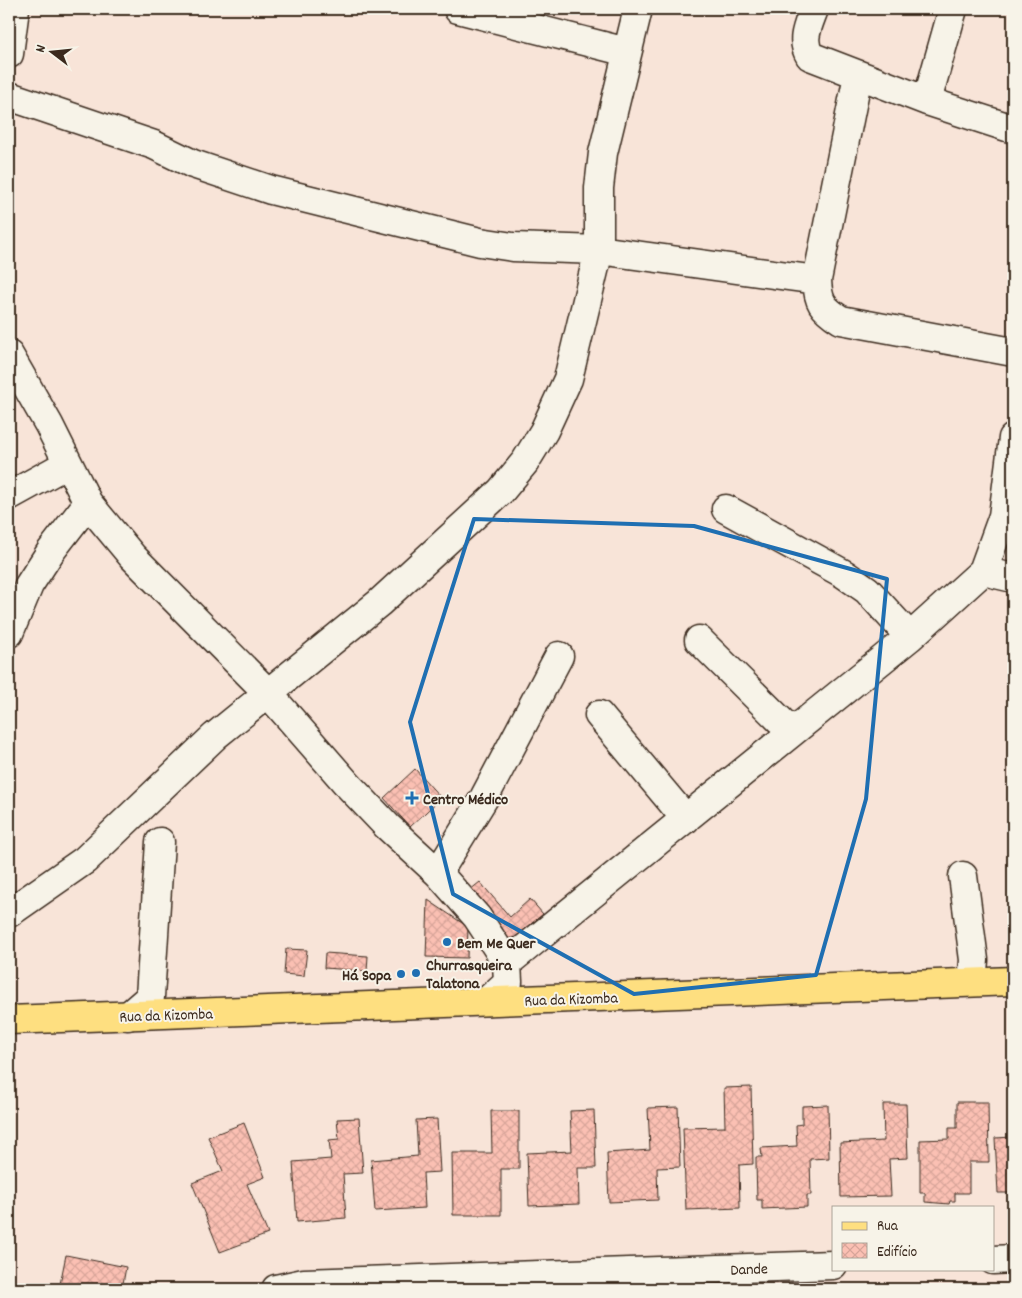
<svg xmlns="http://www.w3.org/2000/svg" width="1022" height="1298" font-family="Dekko,sans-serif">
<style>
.building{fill:url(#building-cross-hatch);stroke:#3b2a1e}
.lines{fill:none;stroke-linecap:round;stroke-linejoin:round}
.minor-casing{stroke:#3b2a1e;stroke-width:31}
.major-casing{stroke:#3b2a1e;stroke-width:31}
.minor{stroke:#f7f3e8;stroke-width:28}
.major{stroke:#fedf80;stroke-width:28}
.marked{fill:none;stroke:#1f6fb2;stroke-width:4;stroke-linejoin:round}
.poi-dot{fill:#1f6fb2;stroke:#f7f3e8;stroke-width:2}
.labels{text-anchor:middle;stroke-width:4;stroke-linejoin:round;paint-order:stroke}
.poi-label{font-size:16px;font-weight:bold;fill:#3b2a1e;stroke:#f7f3e8;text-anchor:start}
.street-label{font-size:16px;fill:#3b2a1e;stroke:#f7f3e8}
</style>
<defs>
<pattern id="building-cross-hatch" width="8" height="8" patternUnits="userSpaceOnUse" patternTransform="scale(1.25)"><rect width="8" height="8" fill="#fbc0b3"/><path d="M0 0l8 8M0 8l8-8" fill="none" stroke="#d8a59a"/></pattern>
</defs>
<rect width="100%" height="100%" fill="#f8e4d8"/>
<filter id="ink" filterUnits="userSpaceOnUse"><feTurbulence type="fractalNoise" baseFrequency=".02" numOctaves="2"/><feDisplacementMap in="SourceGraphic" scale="10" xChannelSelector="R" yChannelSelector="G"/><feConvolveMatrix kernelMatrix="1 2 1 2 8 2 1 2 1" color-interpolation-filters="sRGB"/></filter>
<g filter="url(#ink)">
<path class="building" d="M415,769l26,29 -31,29 -26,-29z
M480,882l30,35 20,-18 13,15 -27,23 -9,2 -42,-45z
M428,900l40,27 -1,31 -41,-1z
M286,949l21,1 -3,26 -20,-2z
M325,953l43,3 -1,15 -43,-3z
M751,1087l2,77 -14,1 1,43 -54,2 -3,-82 42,-1 -1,-39z
M957,1102h31l1,60h-20v31h-14v8h-5l-1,3 -24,-2v-9h-5v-53l29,-1v-11h8z
M883,1104h23l2,54 -19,1 2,37 -50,1 -1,-54 44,-2z
M828,1105l1,53 -19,1 1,36h-4v12l-45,2v-9h-5l-1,-37v-6h6l-1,-9 36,-2 -1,-21 6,-1v-18z
M678,1107l2,60 -23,1 1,32 -49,2 -2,-49 43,-3 -2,-42z
M594,1110l2,58h-18l1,36 -50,2 -2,-53 45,-2 -2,-40z
M491,1111h28v58h-18v46h-48l-1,-62h40z
M359,1118l4,55 -20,1 3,44 -49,4 -4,-60 38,-3 -2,-19 10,-1 -2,-20z
M437,1119l3,53 -17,1 2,35 -50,3 -4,-51 47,-4 -2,-36z
M244,1123l21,54 -18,7 21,50 -48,18 -28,-69 31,-12 -15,-34z
M1013,1137v56h-15l-3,-55z
M66,1255l60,12 -4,22h-63z"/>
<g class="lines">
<defs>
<path id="minor" d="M458,9l169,43
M814,9c-6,17 -14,31 -4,47l117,45 86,28
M9,54l6,-45
M858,75l-41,205c1,22 5,28 24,40l172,32
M9,96l145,49 39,19 78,26 209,52 33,5 86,3 218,30
M927,101l26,-92
M9,355l40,70 39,78 44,53 135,136 81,93 39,41 51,47 39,44 30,46 1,19 -21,19
M9,496l58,-32
M726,509l118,65 23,16 43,47
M983,571l30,7
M9,633l20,-48 22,-34 37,-48
M699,640l93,92
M599,715l87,104
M438,873l46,-75 75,-142
M963,876l11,84 -2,22
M9,913l76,-53 130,-124 164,-133 122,-112 24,-29 19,-31 24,-52 31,-129v-62l4,-35 35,-144
M507,963l403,-326 73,-66 20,-55 10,-78
M128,1016l22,-19 10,-155
M993,1260l20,-1
M276,1289l28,-6 529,-18"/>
<path id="major" d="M9,1020l1004,-39"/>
</defs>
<use href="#minor" class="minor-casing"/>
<use href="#major" class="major-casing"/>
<use href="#minor" class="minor"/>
<use href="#major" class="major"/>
</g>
</g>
<path class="marked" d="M474,519l220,7 193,53 -21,220 -50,176 -182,19 -181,-100 -43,-172z"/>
<g class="poi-dot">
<path d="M409.5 790.5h5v5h5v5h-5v5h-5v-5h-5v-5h5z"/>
<circle cx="447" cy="942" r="5"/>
<circle cx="416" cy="973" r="5"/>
<circle cx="401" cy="974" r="5"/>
</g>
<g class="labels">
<g class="poi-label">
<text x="423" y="804">Centro Médico</text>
<text x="457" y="948">Bem Me Quer</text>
<text x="426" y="970">Churrasqueira<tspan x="426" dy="18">Talatona</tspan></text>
<text x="391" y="980" text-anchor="end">Há Sopa</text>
</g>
<g class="street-label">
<text transform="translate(571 998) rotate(-2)" y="6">Rua da Kizomba</text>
<text transform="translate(166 1014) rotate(-2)" y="6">Rua da Kizomba</text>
<text transform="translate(749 1268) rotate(-2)" y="6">Dande</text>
</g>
</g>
<rect width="1022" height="1298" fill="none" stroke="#f7f3e8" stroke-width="30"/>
<rect x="15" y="15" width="992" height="1268" fill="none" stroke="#3b2a1e" stroke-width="2" filter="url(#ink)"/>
<rect x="832" y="1206" width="162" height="65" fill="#f7f3e8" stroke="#aca397"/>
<rect x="842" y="1222" width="25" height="8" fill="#fedf80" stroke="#aca397"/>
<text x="877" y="1230" font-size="15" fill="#3b2a1e">Rua</text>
<rect x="842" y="1243" width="25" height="15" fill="url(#building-cross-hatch)" stroke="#aca397"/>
<text x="877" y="1256" font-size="15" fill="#3b2a1e">Edifício</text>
<g transform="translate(52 52) rotate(286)" stroke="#f7f3e8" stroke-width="4" paint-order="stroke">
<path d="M0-4L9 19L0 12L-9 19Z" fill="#3b2a1e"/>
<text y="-8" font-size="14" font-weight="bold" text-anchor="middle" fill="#3b2a1e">N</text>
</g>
</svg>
